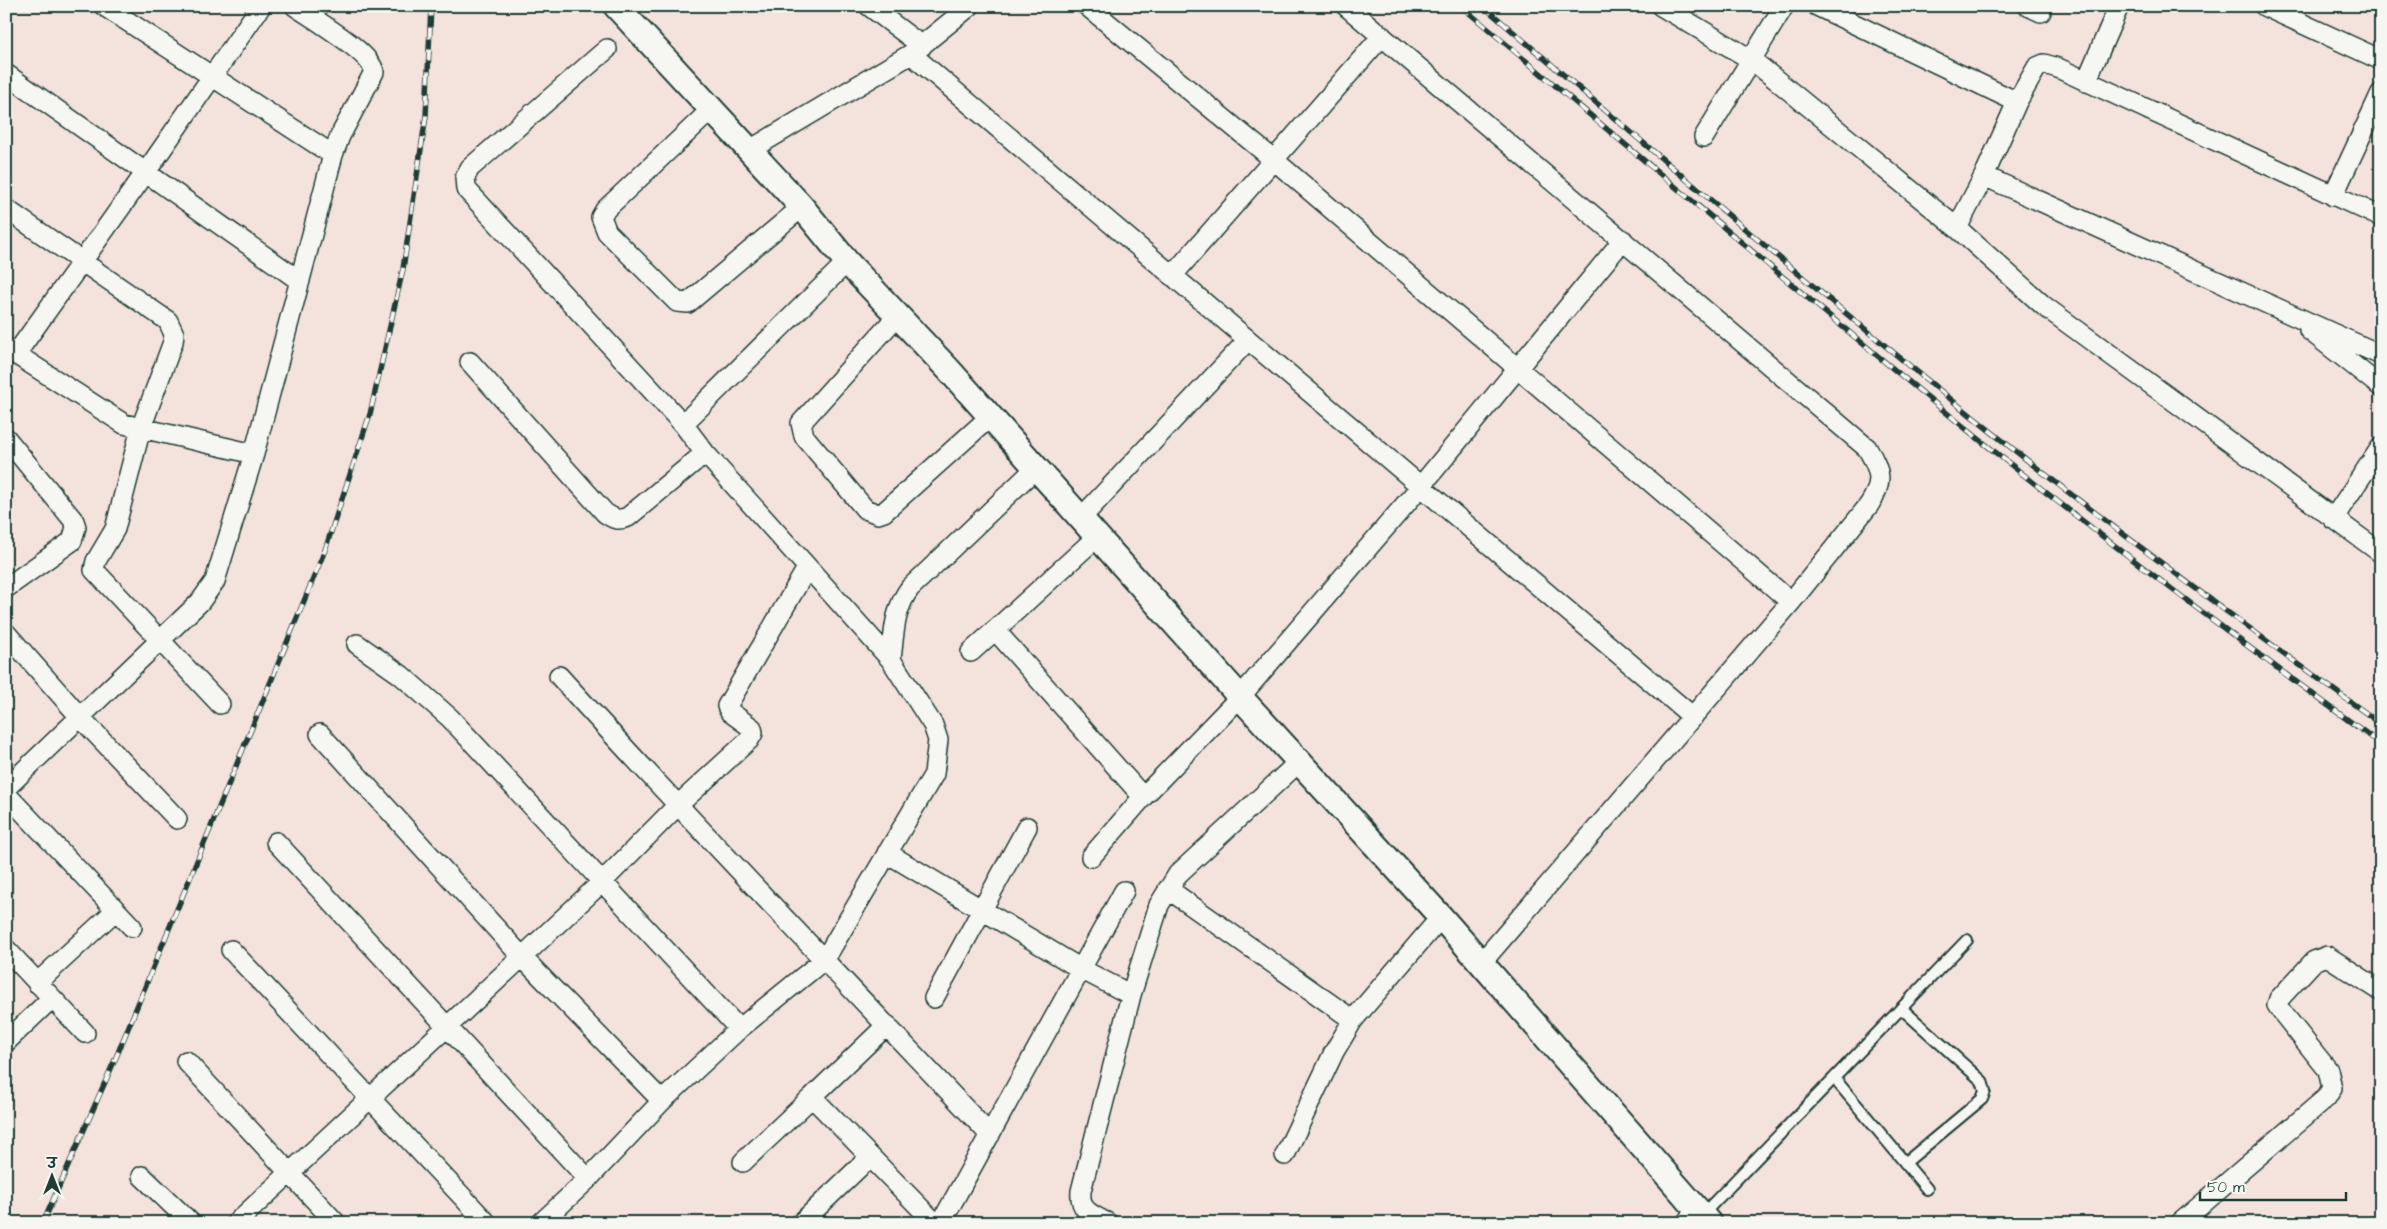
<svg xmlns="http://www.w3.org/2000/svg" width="2387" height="1229" font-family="'Architects Daughter','Playpen Sans Deva',sans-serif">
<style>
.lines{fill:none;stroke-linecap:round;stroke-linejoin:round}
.service-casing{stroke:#1f3d34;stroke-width:14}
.minor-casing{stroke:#1f3d34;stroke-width:22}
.tertiary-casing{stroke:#1f3d34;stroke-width:28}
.service{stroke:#f6f6f2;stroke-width:10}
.minor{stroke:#f6f6f2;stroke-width:19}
.tertiary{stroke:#f6f6f2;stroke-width:24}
.rail-casing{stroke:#1f3d34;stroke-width:5.5}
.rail{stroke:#f6f6f2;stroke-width:4;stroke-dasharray:11;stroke-linecap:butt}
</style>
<rect width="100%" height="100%" fill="#f4e2dd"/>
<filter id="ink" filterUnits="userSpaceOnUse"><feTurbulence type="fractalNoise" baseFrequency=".02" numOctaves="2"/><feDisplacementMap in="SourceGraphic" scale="10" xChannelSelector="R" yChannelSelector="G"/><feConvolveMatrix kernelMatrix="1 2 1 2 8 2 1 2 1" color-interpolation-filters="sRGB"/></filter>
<g filter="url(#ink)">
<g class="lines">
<defs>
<path id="service" d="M1901,1008l81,73 3,10 -3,8 -77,64
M1834,1078l93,111
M1702,1215l265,-275"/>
<path id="minor" d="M104,6l229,149
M869,6l53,40
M1087,6l187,154 517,442
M1346,6l521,442c14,23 17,34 2,57l-78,97 -309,360
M1661,6l91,54 205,168 87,78 337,247
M1817,6l200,96
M2028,6l13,6
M2264,6l117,54
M911,54l782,663
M6,74l294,207
M2086,82l33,-76
M712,109l-107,101 -4,7 6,15 70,70 11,1 114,-96
M1704,137l80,-131
M750,150l161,-96 59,-48
M1984,176l397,179
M2333,196l48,-103
M6,209l162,112 6,13 -1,8 -32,86 -26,101 -19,32 -2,9 126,134
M1957,228l27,-52 33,-74 20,-35 7,-3 14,4 323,149
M1172,276l210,-240
M898,315l-97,108 3,13 61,73 13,5 6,-2 107,-96
M2309,330l72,57
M6,348l118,76 130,30
M16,354l130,-182 115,-166
M470,362l135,151c9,6 13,8 23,4l77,-64
M683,424l164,-162
M6,438l68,83 2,6 -4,14 -66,47
M1082,517l166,-177
M2333,519l48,-72
M995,630l148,167
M6,633l74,84 97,102
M357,644l44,31 49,43 289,311
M971,652l128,-117
M891,660c3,-26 3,-51 19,-72l127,-121
M559,676c141,156 287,306 431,459
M320,734l202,223 140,144
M6,788l194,-186 15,-21 39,-127 79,-299 7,-19 34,-64c-2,-19 -62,-54 -79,-66
M6,794l126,133
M276,842l312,337
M887,853l194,116 50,26
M1091,857l52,-60 97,-100 181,-211 202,-246
M1168,889l185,131
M6,949l79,84
M231,950l256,273
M37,983l79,-73
M934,998l93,-171
M887,1025l-75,72 123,126
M6,1042l46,-44
M186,1061l150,162
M1285,1155l49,-103 19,-32 88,-103
M743,1162l69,-65
M142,1176l49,47
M236,1223l286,-266 81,-76 74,-75 72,-66 4,-7 -1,-5 -22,-16 -3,-6 80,-138
M541,1223l47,-44 74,-78 77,-72 86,-70 109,-185 4,-34 -5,-15 -42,-65 -186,-207 -22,-29 -217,-235 -1,-12 5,-9 137,-119
M801,1223l69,-66
M941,1223l183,-332
M1108,1223c-16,-8 -29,-12 -27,-32l50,-196 28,-90 19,-31 122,-113
M1686,1223l11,-15
M2180,1223l146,-125 6,-10 -4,-18 -47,-59 -4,-6 2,-6 35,-38 13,-5 54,35"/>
<path id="tertiary" d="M616,6l186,201 45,55 102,108 291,327 201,220 268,306"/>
</defs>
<use href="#service" class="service-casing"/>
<use href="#minor" class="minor-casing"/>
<use href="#tertiary" class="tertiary-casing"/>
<use href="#service" class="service"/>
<use href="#minor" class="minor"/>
<use href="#tertiary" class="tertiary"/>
<defs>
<path id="rail" d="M1461,6c169,143 338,286 509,426 134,108 272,211 411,312
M1483,6c164,140 328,281 496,416 131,105 266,204 402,302
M43,1223l74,-168 208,-505 45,-136 33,-145 23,-153 5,-110"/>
</defs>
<use href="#rail" class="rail-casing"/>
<use href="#rail" class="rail"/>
</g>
</g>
<rect width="2387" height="1229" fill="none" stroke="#f6f6f2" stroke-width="25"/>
<rect x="12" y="12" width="2362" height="1204" fill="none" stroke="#1f3d34" stroke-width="2" filter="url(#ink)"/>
<g transform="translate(52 1176)" stroke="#f6f6f2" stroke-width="4" paint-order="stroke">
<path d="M0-4L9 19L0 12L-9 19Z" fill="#1f3d34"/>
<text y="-8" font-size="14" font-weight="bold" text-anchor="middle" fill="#1f3d34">उ</text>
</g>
<path d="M2200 1192v8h146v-8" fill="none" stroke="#1f3d34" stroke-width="2.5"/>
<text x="2207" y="1192" font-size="15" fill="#1f3d34" stroke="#f6f6f2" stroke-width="4" paint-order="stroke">50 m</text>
</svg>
